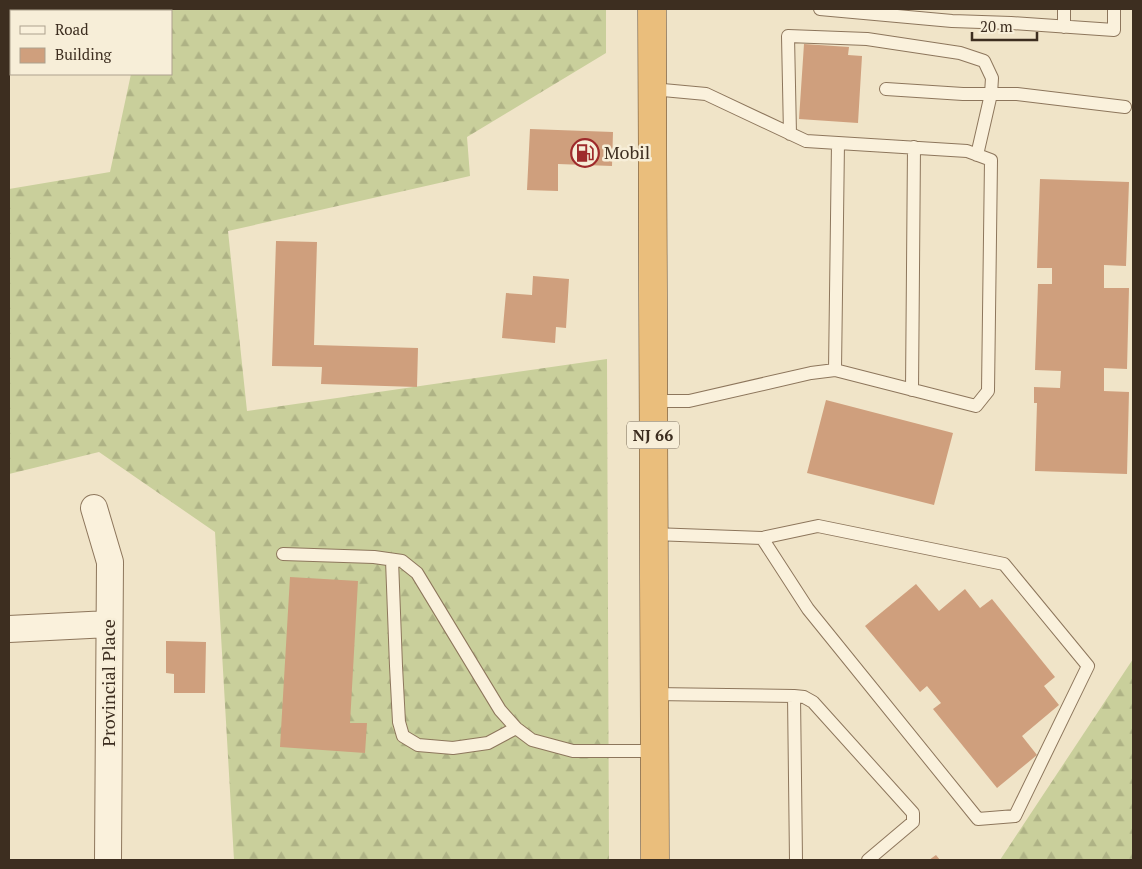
<svg xmlns="http://www.w3.org/2000/svg" width="1142" height="869" font-family="'PT Serif',serif">
<style>
.forest{fill:url(#forest-firs)}
.building{fill:#cf9f7d}
.lines{fill:none;stroke-linecap:round;stroke-linejoin:round}
.service-casing{stroke:#8d765c;stroke-width:14}
.minor-casing{stroke:#8d765c;stroke-width:28}
.trunk-casing{stroke:#5b4430;stroke-width:29}
.service{stroke:#faf1dc;stroke-width:12}
.minor{stroke:#faf1dc;stroke-width:26}
.trunk{stroke:#eabe7c;stroke-width:28}
.labels{text-anchor:middle;stroke-width:5;stroke-linejoin:round;paint-order:stroke}
.shield{fill:#f7eed8;stroke:#756857;stroke-width:1}
.shield-label{font-size:16px;font-weight:bold;fill:#3d2e20}
.poi-label{font-size:18px;fill:#3d2e20;stroke:#f7eed8;text-anchor:start}
.street-label{font-size:18px;fill:#3d2e20;stroke:#f7eed8}
</style>
<defs>
<pattern id="forest-firs" width="22" height="20" patternUnits="userSpaceOnUse" patternTransform="scale(1.25)"><rect width="22" height="20" fill="#c9cf9b"/><path d="M5 1l3.5 6h-7zM16 11l3.5 6h-7z" fill="#aeb285"/></pattern>
</defs>
<rect width="100%" height="100%" fill="#f0e4c8"/>
<path class="forest" d="M144,9h462v44l-139,84 3,39 -242,55 19,180 360,-52 2,501h-375l-19,-328 -116,-80 -90,22v-285l101,-17 21,-98h40v-63h-27z
M1133,659v201h-133z"/>
<path class="building" d="M804,44l45,3 -1,8 14,1 -4,67 -59,-4z
M530,129l83,3 -1,34 -54,-2v27l-31,-1z
M1040,179l89,3 -3,84 -22,-1v23h25l-2,81 -23,-1v23l25,1 -2,82 -92,-3 2,-68h-3v-16l26,1 1,-17 -26,-1 3,-86h14v-16h-15z
M276,241l41,1 -3,103 104,3 -1,39 -96,-3 1,-17 -50,-1z
M533,276l36,3 -3,49 -10,-1 -1,16 -53,-5 4,-45 26,2z
M826,400l127,33 -19,72 -127,-32z
M290,577l68,4 -8,142h17l-2,30 -85,-6z
M916,584l23,27 26,-22 15,19 12,-9 63,78 -11,9 15,19 -37,31 15,19 -40,33 -64,-79 8,-6 -14,-17 -7,6 -55,-66z
M166,641l40,1 -1,51h-31v-19l-8,-1z
M936,855l4,5h-11z"/>
<g class="lines">
<defs>
<path id="service" d="M820,9l132,12 59,2 103,7v-21
M1064,27v-18
M652,89l54,5 100,47 161,10 24,9 -3,231 -12,15 -141,-36 -24,3 -122,28h-36
M790,134l-2,-98 79,3 93,14 24,8 8,17 -1,16h-28l-77,-5
M977,155l14,-61h26l108,13
M835,370l3,-227
M912,390l2,-243
M653,534l109,4 56,-12 186,38 84,102 -73,150 -37,3 -170,-210 -46,-71
M283,554l91,3 28,4 15,12 83,137 16,18 16,12 41,11h81
M392,560l4,106 3,56 4,14 15,9 35,3 35,-5 28,-15
M654,694l140,2 10,1 9,5 100,111v9l-45,38
M794,696l2,164"/>
<path id="minor" d="M94,508l16,54 -2,298
M9,629l100,-5"/>
<path id="trunk" d="M652,9l3,851"/>
</defs>
<use href="#service" class="service-casing"/>
<use href="#minor" class="minor-casing"/>
<use href="#trunk" class="trunk-casing"/>
<use href="#service" class="service"/>
<use href="#minor" class="minor"/>
<use href="#trunk" class="trunk"/>
</g>
<defs>
<symbol id="fuel-ring" viewBox="-11 -11 22 22"><circle r="9.5" fill="#f7eed8" stroke="#9e2a2b" stroke-width="1.5"/><path d="M-5.5-6h7V0h2V4h1.3V-2.5L3-4.5l.8-.8L6-3V5H2.5V1h-1V6h-7ZM-4.2-4.7v3.2H.2V-4.7Z" fill="#9e2a2b"/></symbol>
</defs>
<g fill-rule="evenodd">
<use href="#fuel-ring" x="569" y="137" width="32" height="32"/>
</g>
<g class="labels">
<rect class="shield" x="627" y="421.5" width="52" height="27" rx="4"/>
<g class="shield-label">
<text x="653" y="441">NJ 66</text>
</g>
<g class="poi-label">
<text x="604" y="159">Mobil</text>
</g>
<g class="street-label">
<text transform="translate(109 683) rotate(-90)" y="6">Provincial Place</text>
</g>
</g>
<rect width="1142" height="869" fill="none" stroke="#3d2e20" stroke-width="20"/>
<rect x="10" y="10" width="162" height="65" fill="#f7eed8" stroke="#ada18e"/>
<rect x="20" y="26" width="25" height="8" fill="#faf1dc" stroke="#ada18e"/>
<text x="55" y="35" font-size="15" fill="#3d2e20">Road</text>
<rect x="20" y="48" width="25" height="15" fill="#cf9f7d" stroke="#ada18e"/>
<text x="55" y="60" font-size="15" fill="#3d2e20">Building</text>
<path d="M972 32v8h65v-8" fill="none" stroke="#3d2e20" stroke-width="2.5"/>
<text x="980" y="32" font-size="15" fill="#3d2e20" stroke="#f7eed8" stroke-width="4" paint-order="stroke">20 m</text>
</svg>
